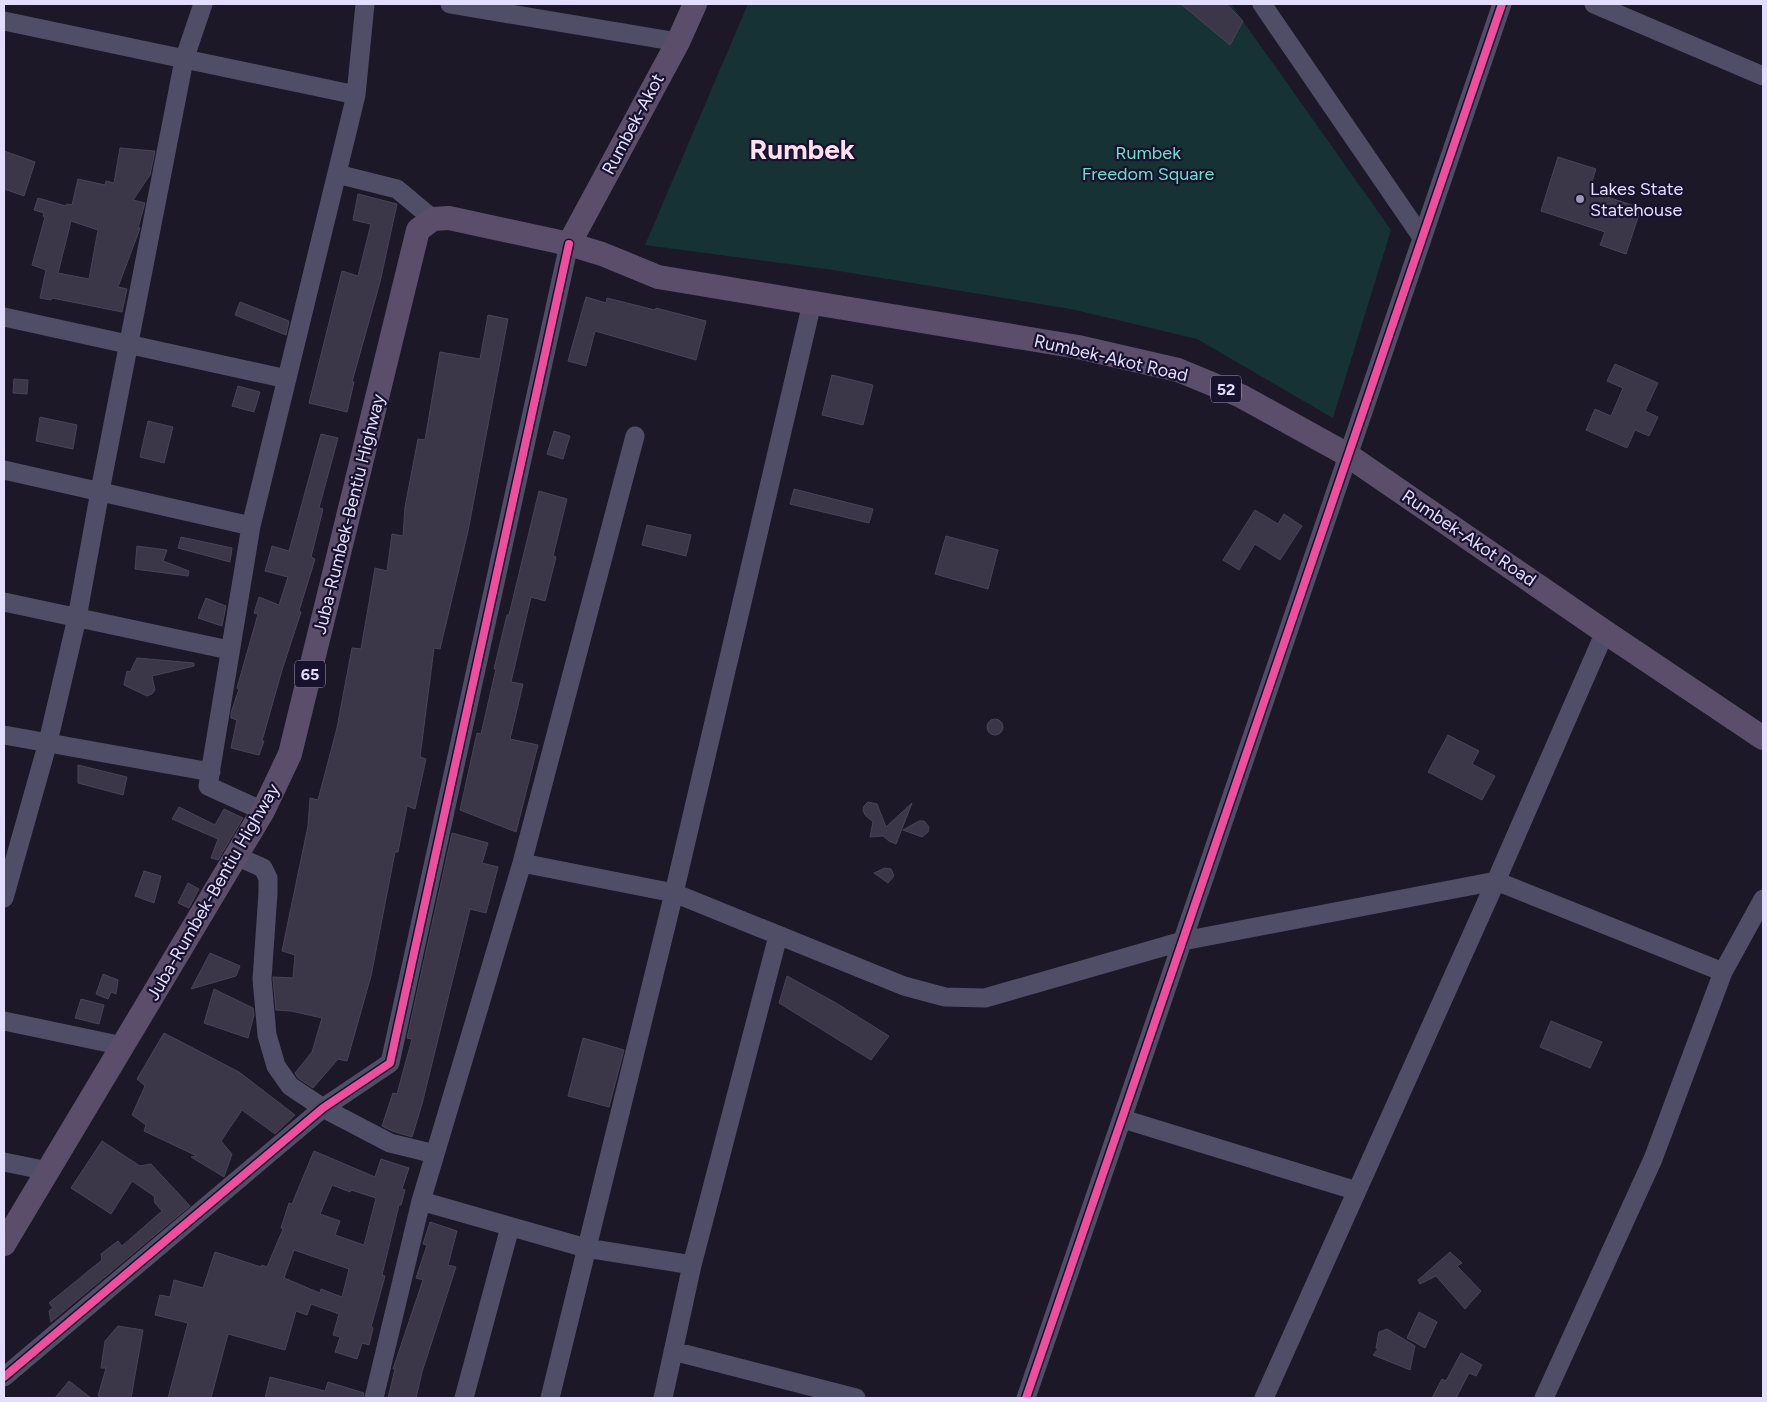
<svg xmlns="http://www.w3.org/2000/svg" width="1767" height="1402" font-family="Figtree,sans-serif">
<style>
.green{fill:#163235}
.building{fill:#3b3748;stroke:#494359;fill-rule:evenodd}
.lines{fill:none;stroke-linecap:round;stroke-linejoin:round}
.minor{stroke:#504d67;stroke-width:19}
.major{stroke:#5a4e6b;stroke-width:24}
.cycleway-casing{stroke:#18122d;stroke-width:11}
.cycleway{stroke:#ef4d9e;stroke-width:8}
.poi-dot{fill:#9d99b3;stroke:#18122d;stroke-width:2}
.labels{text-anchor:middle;stroke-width:4.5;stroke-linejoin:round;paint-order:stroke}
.shield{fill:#18122d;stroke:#a6a1c0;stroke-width:1}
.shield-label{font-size:16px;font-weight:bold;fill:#e3deff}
.street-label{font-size:18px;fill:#e3deff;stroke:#18122d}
.park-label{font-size:18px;fill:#68e1c9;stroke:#18122d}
.poi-label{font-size:18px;fill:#e3deff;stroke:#18122d;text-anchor:start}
.town-label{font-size:28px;font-weight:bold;fill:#ffe0f2;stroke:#18122d}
</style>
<rect width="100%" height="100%" fill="#1c1827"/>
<path class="green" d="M748,4h483l160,226 -58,188 -136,-79 -126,-30 -245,-40 -181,-24z"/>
<path class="building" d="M1181,4h45l17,17 -13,24z
M120,148l35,3 -5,24 -17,25 12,3 -7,25h2l-1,3 -21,56 9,2 -5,23 -70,-14 -1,2 -11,-2 6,-28 -14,-5 13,-48 -2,-1 1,-3 -10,-3 4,-12 28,8 1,-2 5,1 6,-26 27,6 1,-4 8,2zM71,221l27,9 -9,49 -31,-6z
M4,151l31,11 -11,34 -20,-7z
M1558,157l38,12 -7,22 52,17 -15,46 -26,-9 5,-13 -64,-21z
M358,194l39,10 -17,78 -28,100h2l-7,30 -38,-9 33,-132 16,5 13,-52 -18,-4z
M586,297l20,6 1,-5 48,12 1,-2 50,13 -10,39 -101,-29 -9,35 -18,-5z
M240,302l49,19 -3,14 -51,-20z
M488,315l20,4 -40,212 -28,118 -6,-1 -14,109 6,2 -11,50 -8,-3 -9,46h-3l-24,124 -24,85 -9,-2 -25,29 -15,-10 -3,-5 17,-21 10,-34 -31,-7 -15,-1 -3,-31v-2l20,1 2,-23 -13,-4 26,-125 2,-28 8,2 19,-72 15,-80 9,1 14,-81 12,3 5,-37 11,2 2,-29 13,-68 7,1 15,-88 40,7z
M1615,364l43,19 -13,28 13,6 -9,19 -14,-6 -8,18 -41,-18 9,-21 16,7 12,-28 -16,-7z
M832,375l41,10 -10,40 -41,-10z
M14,379l14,1 -1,14 -14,-1z
M238,386l22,6 -6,20 -22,-6z
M40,417l37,8 -4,24 -37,-8z
M148,421l25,6 -9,36 -24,-6z
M554,431l16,5 -7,23 -16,-5z
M321,434l17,4 -19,70 4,1 -12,48 4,2 -16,52 2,1 -19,58 -20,71h2l-5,14 -28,-7 6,-28 -6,-2v-5l8,-24 -2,-1 21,-74 -4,-1 5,-16 20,8 9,-28 -23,-6 7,-25 17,5z
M794,489l79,20 -4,14 -79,-19z
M539,491l28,8 -14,57 3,1 -11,44 -14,-4 -20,85 12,2 -13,55 28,6 -22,87 -56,-22 17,-77 4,1 15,-65h-2l13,-54h2z
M1255,510l23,14 6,-10 18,12 -22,34 -25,-16 -16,26 -16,-10z
M647,525l44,10 -5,21 -44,-11z
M946,536l52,14 -10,39 -53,-15z
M181,537l51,11 -2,14 -52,-14z
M137,546l30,4 -4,11 26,10 -1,5 -53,-7z
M206,598l20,8 -4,20 -24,-8z
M137,658l57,5v3l-42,10 3,14 -3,4 -5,2 -23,-11 3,-14 3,1z
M987 727a8 8 0 1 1 16 0a8 8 0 1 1-16 0Z
M1448,735l31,16 -7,13 23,12 -13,24 -54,-28z
M78,765l49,12 -4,18 -45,-12z
M868,802l9,2 9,23 26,-24 -16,41 -7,-3 -6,-5 -13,1 3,-15 -8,-7 -2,-5 1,-4z
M179,807l36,18 9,-16 19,9 -25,42 -7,-2 7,-19 -46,-20z
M919,821h5l5,6 -1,5 -6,5 -19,-7z
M452,833l36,10 -6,20 16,4 -12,46 -16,-4 -48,195 -10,33 -20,-6 -10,-5 11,-33 4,1 15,-55 -5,-1z
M885,868l6,1 3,7 -6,7 -14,-10z
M144,871l17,5 -7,27 -19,-7z
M188,883l11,6 -10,19 -11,-5z
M210,953l30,13 -4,10 -45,13z
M103,974l15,6 -2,14 -5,-2 -3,7 -12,-5z
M787,976l49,27 53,33 -18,24 -92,-57z
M214,989l39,19 1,7 -6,23 -44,-15z
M81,999l23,6 -5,19 -24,-6z
M1551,1021l51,21 -12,26 -50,-21z
M164,1033l75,39 56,43 -20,19 -33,-24 -21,31 11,13 -8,23 -33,-20 6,-1 -53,-25 2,-6 -14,-10 13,-29 -8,-7z
M583,1038l41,12 -15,57 -41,-11z
M102,1141l38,25 11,-2 39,42 -139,116 -2,-11 4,-3 -4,-5 53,-43 -1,-6 17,-13 4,5 40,-35 -7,-8 -1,-7 -22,-15 -21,33 -40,-26z
M314,1151l61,26 6,-18 28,9 -7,21 3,1 -4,15h-2l-17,70 3,1 -14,51 2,1 -4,17 -7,-2 -5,16 -22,-7 5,-15 -7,-2 6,-21 -28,-10 -4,11 -11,-4 -11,39 -57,-16 -17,64h-43l20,-75 -33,-8 5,-20 10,2 4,-17 29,8 12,-36 46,15 1,-2 5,2 16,-38 -2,-1 8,-25 3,1zM332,1185l18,7 1,-2 25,8 -12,47 -29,-10 5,-14 -20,-7zM294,1250l55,19 -7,28 -21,-8 -1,4 -36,-15z
M430,1222l27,9 -9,34 8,2 -34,105 -6,26h-28l7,-29h-2l30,-89 -7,-2 11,-33 -4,-1z
M1450,1252l12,11 -5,3 24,25 -16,18 -29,-33 -16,8 -2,-4z
M1419,1312l18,10 -12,26 -18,-10z
M118,1326l25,4 -12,68h-27l-6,-2 8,-28h-5l4,-27z
M1387,1329l28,17 -5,24 -37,-15 5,-6 -2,-1 3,-16z
M1461,1353l21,12 -6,11 -7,-3 -13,25h-24l10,-19 4,2z
M270,1377l55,14 3,-9 36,11 -1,5h-98z
M69,1381l22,17h-36z"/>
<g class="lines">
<path class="minor" d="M450,4l228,38
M1262,4l159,232
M1594,4l169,72
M4,21l352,74
M337,174l60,15 36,30
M4,317l283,62
M4,470l247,56
M4,602l225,48
M4,735l207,37
M263,811l-55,-25 43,-260 105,-431 9,-91
M236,856l27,12 5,10v15l-6,86 5,56 9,31 14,20 33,22 67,35 45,11
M522,863l152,30 230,93 41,11 40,1 198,-57 313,-60 227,91
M4,898l44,-156 29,-124 23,-127 84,-431 19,-56
M4,1021l119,25
M1123,1119l234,72
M4,1162l44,9
M421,1201l165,47 106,17
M673,1351l183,47
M4,1377l319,-269 67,-45 179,-819
M374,1398l47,-197 101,-338 113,-427
M464,1398l46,-171
M550,1398l124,-505 138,-590
M663,1398l29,-133 86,-329
M1026,1398c161,-464 314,-931 476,-1394
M1264,1398l232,-517 109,-249
M1544,1398l109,-239 70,-187 40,-73"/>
<path class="major" d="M569,244l109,-202 17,-38
M4,1244l259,-433 27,-57 128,-524 15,-11 16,-1 120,26 33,10 56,23 420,70 100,23 63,26 105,58 259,178 158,106"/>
<defs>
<path id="cycleway" d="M4,1377l319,-269 67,-45 179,-819
M1026,1398c161,-464 314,-931 476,-1394"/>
</defs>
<use href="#cycleway" class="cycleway-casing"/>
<use href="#cycleway" class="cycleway"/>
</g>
<circle class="poi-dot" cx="1580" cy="199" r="5"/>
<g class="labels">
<g class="shield">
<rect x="1211" y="375.5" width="30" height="27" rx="4"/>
<rect x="295" y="660.5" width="30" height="27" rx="4"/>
</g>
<g class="shield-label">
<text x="1226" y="395">52</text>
<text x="310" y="680">65</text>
</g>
<g class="street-label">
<text transform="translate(633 124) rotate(-62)" y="6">Rumbek-Akot</text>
<text transform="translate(1111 358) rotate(13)" y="6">Rumbek-Akot Road</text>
<text transform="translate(349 514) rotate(-76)" y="6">Juba-Rumbek-Bentiu Highway</text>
<text transform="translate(1469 538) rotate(34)" y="6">Rumbek-Akot Road</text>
<text transform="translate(213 892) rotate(-60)" y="6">Juba-Rumbek-Bentiu Highway</text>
</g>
<g class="park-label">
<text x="1148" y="159">Rumbek<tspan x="1148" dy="21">Freedom Square</tspan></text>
</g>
<g class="poi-label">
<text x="1590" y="195">Lakes State<tspan x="1590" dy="21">Statehouse</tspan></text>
</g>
<g class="town-label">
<text x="802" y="159">Rumbek</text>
</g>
</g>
<rect width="1767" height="1402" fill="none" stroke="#e3deff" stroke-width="10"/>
</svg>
